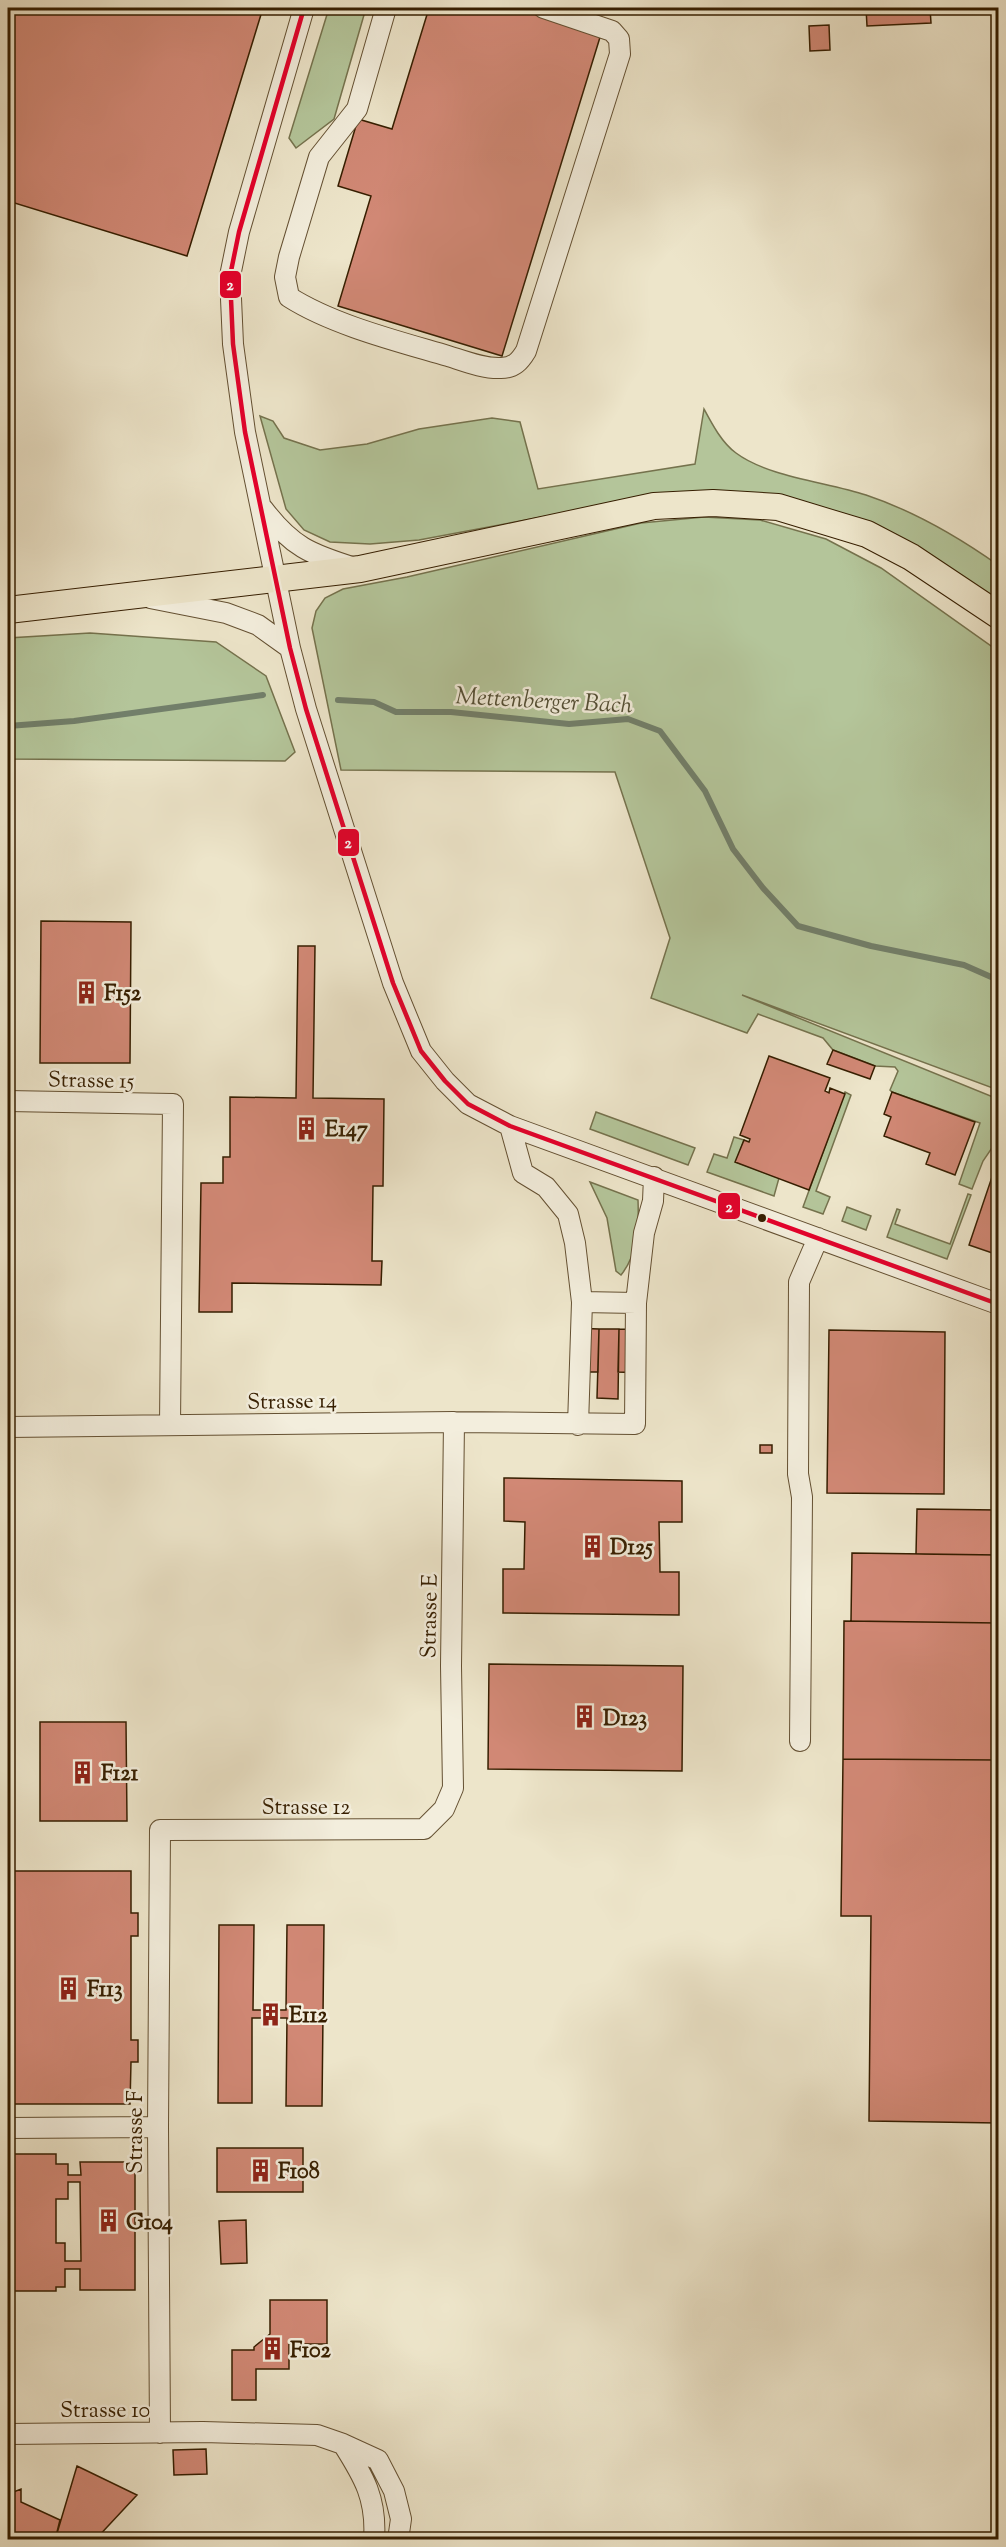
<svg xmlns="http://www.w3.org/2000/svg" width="1006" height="2547" font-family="'Sorts Mill Goudy',serif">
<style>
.green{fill:#b4c59a;stroke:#75724d;stroke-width:1.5}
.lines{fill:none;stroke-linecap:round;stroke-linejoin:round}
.stream{stroke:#727f6a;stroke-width:6}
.building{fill:#d18875;stroke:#361e00;stroke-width:1.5;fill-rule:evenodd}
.minor-casing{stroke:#645032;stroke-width:22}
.major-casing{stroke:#361e00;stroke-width:28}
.minor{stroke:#f3eedd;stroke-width:20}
.major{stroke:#ede5ca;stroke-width:26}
.bus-1-casing{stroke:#f3eedd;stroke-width:9}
.bus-1{stroke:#e4002b;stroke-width:4.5}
.bus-dot{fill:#361e00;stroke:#f3eedd;stroke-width:2}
.labels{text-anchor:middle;stroke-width:5;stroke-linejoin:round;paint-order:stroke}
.poi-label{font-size:22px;font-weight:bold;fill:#361e00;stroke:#f3eedd;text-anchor:start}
.street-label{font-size:22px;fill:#361e00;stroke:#f3eedd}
.water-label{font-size:24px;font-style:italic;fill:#544f35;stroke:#f3eedd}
.line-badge{stroke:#f3eedd;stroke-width:2}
.badge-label{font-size:16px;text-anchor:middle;font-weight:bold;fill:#fff}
</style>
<rect width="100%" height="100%" fill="#ede5ca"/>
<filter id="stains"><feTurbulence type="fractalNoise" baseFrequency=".00333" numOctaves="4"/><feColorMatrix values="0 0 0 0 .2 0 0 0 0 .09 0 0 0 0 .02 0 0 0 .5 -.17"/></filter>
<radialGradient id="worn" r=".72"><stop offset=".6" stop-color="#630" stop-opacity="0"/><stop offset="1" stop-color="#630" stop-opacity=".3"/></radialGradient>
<path class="green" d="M329,8h37l-32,111 -38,29 -7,-10z
M704,409c8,15 18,34 32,44 32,24 91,29 130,42 48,16 91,41 132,70v41l-107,-71 -259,-35 -213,40 -49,4 -40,-2 -26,-12 -18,-21 -26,-93 13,5 11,17 36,12 47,-6 52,-15 73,-11 28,4 18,67 157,-25z
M704,517l56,3 66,19 55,29 117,83v439l-256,-95 256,104v40l-15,22 -11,28 -13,-5 21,-61 -88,-31 -2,-2 8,-19 -3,-4 -20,-1 -42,-16 -10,-12 -65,-24 -11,19 -96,-35 19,-60 -55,-166 -274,-2 -29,-142 4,-17 9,-13 18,-9 64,-12 234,-54z
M90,633l126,9 50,34 29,76 -10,9 -277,-2v-121z
M845,1092l6,3 -35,96 14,6 -7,17 -20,-7z
M596,1112l99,36 -7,17 -98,-36z
M734,1137l10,3 -8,22 43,16 -5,18 -67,-24 7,-18 13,4z
M590,1182l48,18c1,26 0,54 -17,75l-5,-4 -9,-53z
M968,1194l3,1 -24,64 -60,-22 10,-28 3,1 -5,14 55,20z
M847,1207l24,9 -5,14 -24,-9z"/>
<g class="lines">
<path class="stream" d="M338,700l36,2 22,10h55l118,12 59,-5 32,12 45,60 28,58 30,39 35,38 73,20 93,19 34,15
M8,726l66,-5 189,-26"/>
</g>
<path class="building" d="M8,8h255l-76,248 -179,-55z
M429,8h85l87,26 -99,322 -164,-50 33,-110 -33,-10 20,-67 34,10z
M866,8h64l1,15 -64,3z
M991,8h7v13h-6z
M829,25l1,25 -20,1 -1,-25z
M41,921l90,1 -1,141h-90z
M298,946h17l-2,152 71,1 -1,87h-10l-1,75h10l-1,24 -149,-2v29h-33l2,-129h22v-26h7v-60l66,1z
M833,1050l42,16 -5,13 -43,-15z
M769,1056l61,22 -5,13 4,2 1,-5 15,6 -36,96 -74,-28 9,-22 5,2 1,-3 -10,-4z
M892,1092l83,30 -20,53 -29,-11 4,-11 -46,-17 7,-19 -7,-3z
M994,1171l4,2v82l-29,-10z
M572,1328l27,1 -1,43h-27z
M599,1329h20l-1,70 -21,-1z
M619,1329l25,1 -1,43 -25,-1z
M829,1330l116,2 -1,162 -117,-1z
M760,1445h12v8h-12z
M504,1478l178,3v41h-23l1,50h19v43l-176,-2v-44h21l1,-47 -21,-1z
M917,1509l81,1v45l-82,-1z
M852,1553l146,2v68l-147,-2z
M844,1621l154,2v137l-155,-1z
M489,1664l194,2 -1,105 -194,-2z
M40,1722h86l1,99h-87z
M843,1759l155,1v363l-129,-2 2,-205h-30z
M8,1871h123v42h7v23h-7v104h7v22h-7l-1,42h-122z
M219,1925h35l-1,85h33l1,-85h37l-2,181h-36l1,-88h-35v85h-34z
M217,2148h86v44h-86z
M8,2154h48v10h12v11h13l-1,-13h55v128h-55v-21h-15v18h-9v4h-48zM68,2182h12l1,79h-16v-18h-9v-44h12z
M246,2220l1,43 -26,1 -2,-43z
M270,2300h57v44h-38v25h-33v31h-24v-50h22v-3l16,-13z
M206,2449l1,25 -33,1 -1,-25z
M77,2466l60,29 -42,45h-40z
M8,2485h2l1,8 10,-4v13l39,18 -5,20h-47z"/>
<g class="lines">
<defs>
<path id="minor" d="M304,8l-65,224 -9,44 3,68 12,88 45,216 16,61 87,274 28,68 24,30 23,23 42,22 488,178
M386,8l-29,101 -38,48 -30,100 -4,20 4,20c44,28 108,44 159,59 16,5 36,13 53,12 13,0 19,-7 25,-17l94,-297 -1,-15 -7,-8 -68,-23
M263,509c29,38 47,45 92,59
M150,598l76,15 32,12 32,23
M8,1101l165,3 -3,321
M510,1126l13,47 23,14 22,27 7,29 7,59 -4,123
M582,1302l54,1
M8,1427l446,-5 181,2 1,-121 8,-70 9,-32 1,-24
M800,1741l2,-244 -4,-23 1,-192 19,-44
M8,2128l150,-1
M160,2433l-2,-306 2,-297 264,-1 20,-20 9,-21 -2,-122 3,-244
M8,2434l195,-2 114,3 26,9 35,16 16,31 7,28 -3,21
M343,2444c21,33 34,55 31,96"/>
<path id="major" d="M8,610l352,-41 294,-63 59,-3 65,4 89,27 44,23 87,58"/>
</defs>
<use href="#minor" class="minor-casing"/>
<use href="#major" class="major-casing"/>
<use href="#minor" class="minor"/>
<use href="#major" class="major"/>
<defs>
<path id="bus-1" d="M304,8l-65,224 -9,44 3,68 12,88 45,216 16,61 87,274 28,68 24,30 23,23 42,22 488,178"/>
</defs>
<use href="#bus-1" class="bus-1-casing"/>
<use href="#bus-1" class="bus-1"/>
</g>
<defs>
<symbol id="building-bare" viewBox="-9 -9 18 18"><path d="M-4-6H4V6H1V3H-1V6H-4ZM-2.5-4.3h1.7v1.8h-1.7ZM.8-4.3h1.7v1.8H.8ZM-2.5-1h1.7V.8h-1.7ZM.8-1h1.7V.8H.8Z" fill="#8f2418" stroke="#f3eedd" stroke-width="2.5" paint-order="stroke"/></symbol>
</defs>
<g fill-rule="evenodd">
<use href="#building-bare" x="70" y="976" width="33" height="33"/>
<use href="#building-bare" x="290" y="1112" width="33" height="33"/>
<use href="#building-bare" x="576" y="1530" width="33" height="33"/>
<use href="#building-bare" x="568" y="1700" width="33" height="33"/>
<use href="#building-bare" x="66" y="1756" width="33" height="33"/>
<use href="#building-bare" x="52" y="1972" width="33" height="33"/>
<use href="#building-bare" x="254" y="1998" width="33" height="33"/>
<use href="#building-bare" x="244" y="2154" width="33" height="33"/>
<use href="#building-bare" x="92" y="2204" width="33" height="33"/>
<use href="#building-bare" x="256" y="2332" width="33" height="33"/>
</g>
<circle class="bus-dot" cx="762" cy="1218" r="5"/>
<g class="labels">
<g class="poi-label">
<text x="104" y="1000">F152</text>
<text x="325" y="1136">E147</text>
<text x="610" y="1554">D125</text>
<text x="603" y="1725">D123</text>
<text x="101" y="1780">F121</text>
<text x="87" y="1996">F113</text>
<text x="289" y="2022">E112</text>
<text x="278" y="2178">F108</text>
<text x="126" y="2229">G104</text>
<text x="290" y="2357">F102</text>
</g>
<g class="street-label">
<text transform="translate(91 1079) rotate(1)" y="8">Strasse 15</text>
<text transform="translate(292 1400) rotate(-1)" y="8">Strasse 14</text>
<text transform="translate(428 1616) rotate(-89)" y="8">Strasse E</text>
<text x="306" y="1814">Strasse 12</text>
<text transform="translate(134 2132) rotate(-90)" y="8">Strasse F</text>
<text x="105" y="2417">Strasse 10</text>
</g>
<g class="water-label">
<text transform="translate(544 700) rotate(3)" y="8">Mettenberger Bach</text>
</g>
</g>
<g class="line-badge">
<rect x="219" y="270" width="23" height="29" rx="6" fill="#e4002b"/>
<rect x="337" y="828" width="23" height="29" rx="6" fill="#e4002b"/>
<rect x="717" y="1192" width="24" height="28" rx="6" fill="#e4002b"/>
</g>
<g class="badge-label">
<text x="230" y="290">2</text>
<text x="348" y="848">2</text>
<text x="729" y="1212">2</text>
</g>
<rect width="1006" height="2547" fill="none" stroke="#ede5ca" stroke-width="30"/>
<rect x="9" y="9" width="988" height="2529" fill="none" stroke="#361e00" stroke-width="3"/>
<rect x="15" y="15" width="976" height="2517" fill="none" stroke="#361e00" stroke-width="1.5"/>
<rect width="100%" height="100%" filter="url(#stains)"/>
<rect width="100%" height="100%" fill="url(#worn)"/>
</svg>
